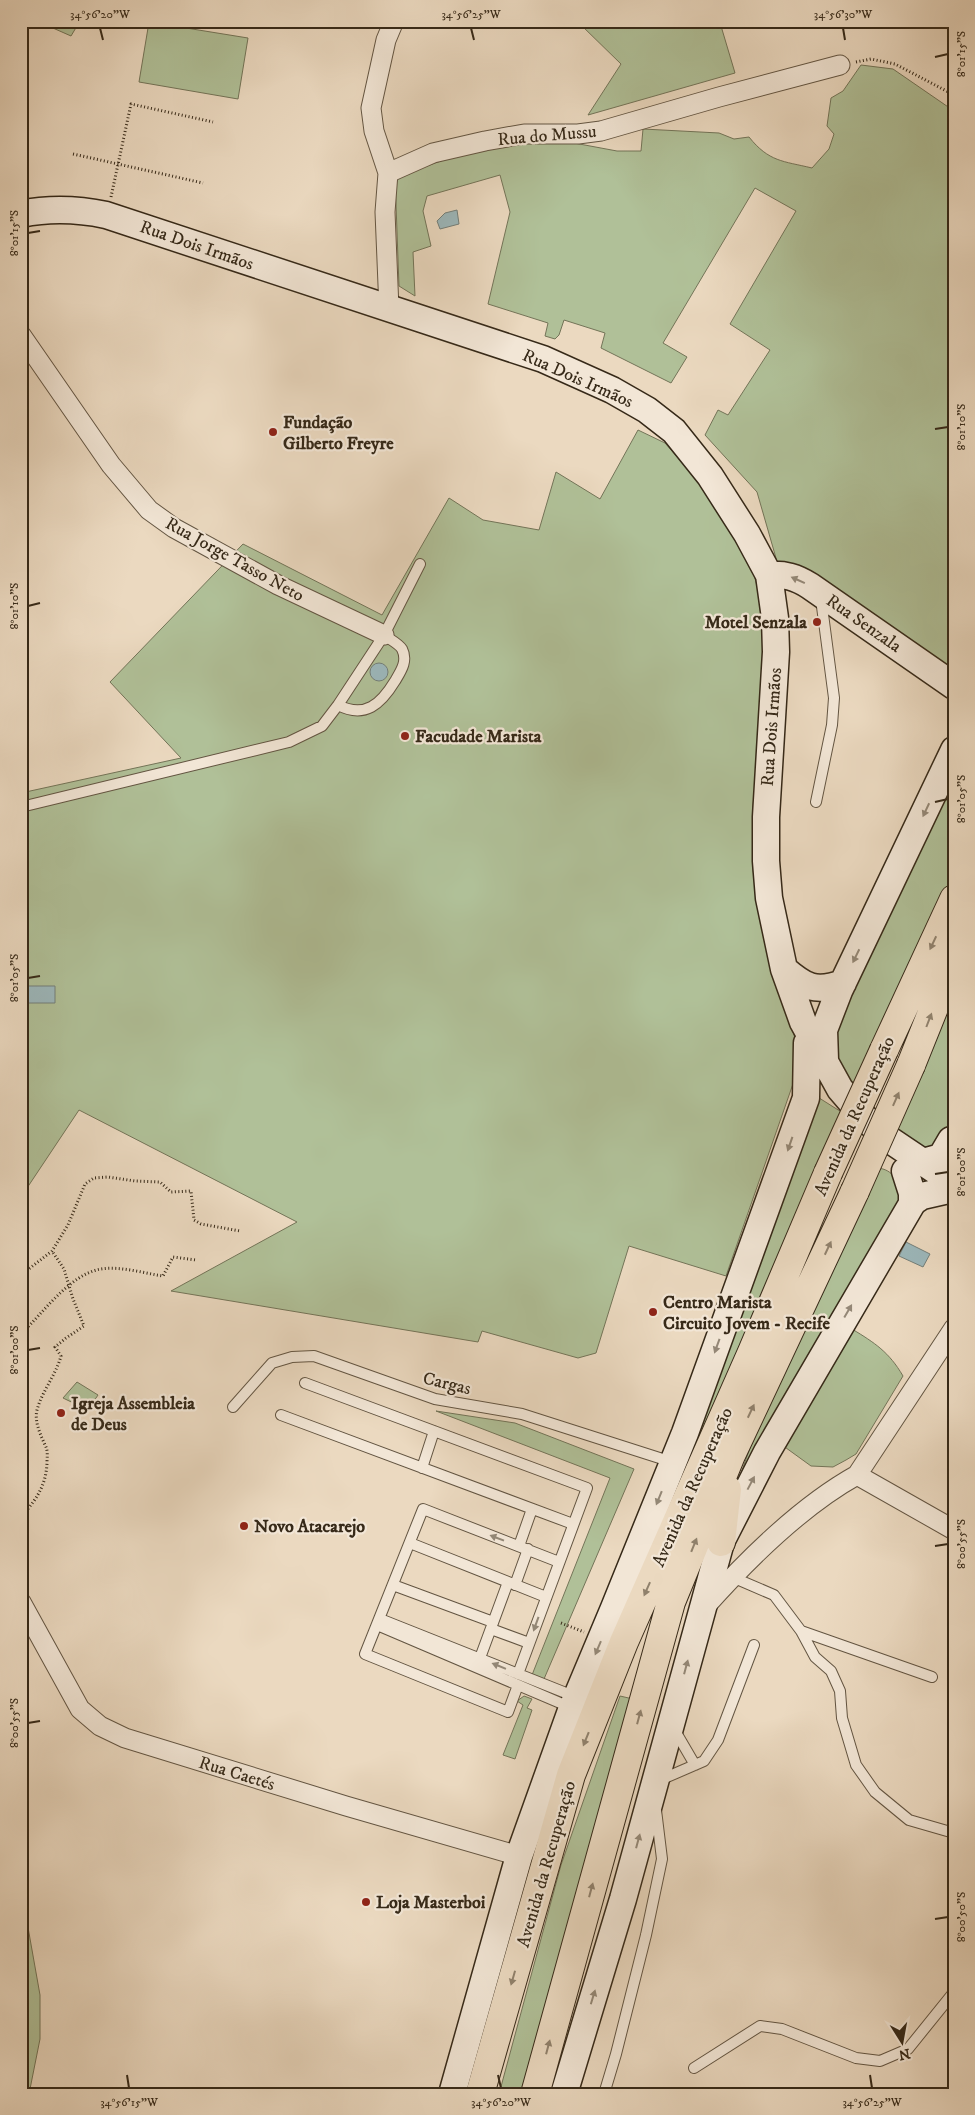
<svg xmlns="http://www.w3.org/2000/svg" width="975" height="2115" font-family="'IM FELL DW Pica',serif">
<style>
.green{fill:#b0c098;stroke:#737458}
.water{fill:#9cb8bc;stroke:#737f7a}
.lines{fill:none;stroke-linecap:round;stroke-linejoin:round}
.stream{stroke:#737f7a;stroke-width:5}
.service-casing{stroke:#635542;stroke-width:12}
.minor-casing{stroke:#635542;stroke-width:21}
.secondary-casing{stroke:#362918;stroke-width:29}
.trunk-casing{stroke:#362918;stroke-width:30}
.path{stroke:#362918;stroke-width:3;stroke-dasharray:1 2.5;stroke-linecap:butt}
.service{stroke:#f2e6d6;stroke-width:10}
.minor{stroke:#f2e6d6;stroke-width:19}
.secondary{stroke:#f2e6d6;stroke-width:26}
.trunk{stroke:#ebd9c0;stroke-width:28}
.trunk-bridge-casing{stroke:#362918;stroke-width:30;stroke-linecap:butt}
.trunk-bridge{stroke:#ebd9c0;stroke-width:28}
.oneway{fill:#948877}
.oneway2{fill:#90816c}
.ticks{fill:none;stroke:#362918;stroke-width:2}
.poi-dot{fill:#8f2418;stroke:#f2e6d6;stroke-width:2}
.labels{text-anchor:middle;stroke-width:4.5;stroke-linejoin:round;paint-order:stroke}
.street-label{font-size:18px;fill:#362918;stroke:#f2e6d6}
.poi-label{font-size:18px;font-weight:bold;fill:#362918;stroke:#f2e6d6;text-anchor:start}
.neatline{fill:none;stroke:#362918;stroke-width:2}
.ticks-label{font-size:12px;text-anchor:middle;fill:#362918}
</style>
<rect width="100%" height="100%" fill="#ebd9c0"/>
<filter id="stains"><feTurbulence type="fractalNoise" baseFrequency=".004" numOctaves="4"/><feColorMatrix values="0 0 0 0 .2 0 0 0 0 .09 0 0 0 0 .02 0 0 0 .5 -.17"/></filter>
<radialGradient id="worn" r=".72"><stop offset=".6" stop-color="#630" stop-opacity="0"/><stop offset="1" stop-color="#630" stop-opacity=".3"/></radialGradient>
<path class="green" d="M21,21h59l-9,15 -34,-15 -16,6z
M582,21h140l-1,5 14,47 -147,42 33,-51 -41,-40z
M149,22l99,16 -10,61 -99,-17z
M861,65l32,4 61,42v567l-176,-113 -21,-73 -52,-57 13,-25 10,5 42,-65 -40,-26 66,-113 -41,-23 -92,155 24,14 -16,26 -70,-35 4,-15 -41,-13 -5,15 -4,4 -10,-3 3,-13 -60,-19 22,-92 -10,-37 -73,21 -4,15 8,35 -18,6 2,44 -16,-10 -4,-109 72,-25 50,-12 57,3 43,8h24l2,-22 76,4 15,6 15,-2c20,25 34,24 63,31l17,-19 5,-15 -7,-8 4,-28 12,-7z
M638,430l27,13 34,39 50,76 9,31 6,55 -1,65 -10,96v65l7,50 23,83 19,55 -76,218 -97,-30 -33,107 -18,5 -96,-27 -4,11 -307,-51 126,-69 -218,-112 -58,87v-404l160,-35 -71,-76 133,-138 139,71 67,-117 34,22 56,10 17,-58 44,27z
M954,762v116l-73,159 -30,59 -25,-34 14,-57z
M954,995v121l-8,24 -16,15 -36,-19z
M816,1096l27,17 -205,475 -163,506h-12l70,-254z
M877,1168c17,1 22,15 26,30l-167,289 24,-67z
M852,1329c23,14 37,23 51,47l-47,78 -10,6 -13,7 -22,-1 -29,-21z
M77,1382l21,13 -10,15 -25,-12z
M436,1411l79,12 119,46 -90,210 -12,-4 78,-197z
M524,1696l8,3 -5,9 5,2 -17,49 -12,-4 20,-50 -6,-4z
M620,1696l13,3 -107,395h-27l62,-229z
M21,1888l19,107v44l-11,55h-8z"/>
<path class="water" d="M457,210l2,14 -19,5 -3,-8 8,-8z
M370 672a9 9 0 1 1 18 0a9 9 0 1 1-18 0Z
M24,986h31v17h-31z
M906,1242l24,12 -7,13 -24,-11z"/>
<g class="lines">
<path class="stream" d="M21,2085l3,4 -2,5"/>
<defs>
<path id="service" d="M338,705c27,14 43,-1 57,-24 6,-10 13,-20 7,-32 -4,-6 -13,-10 -18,-14l36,-71
M816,802l16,-77 2,-27 -13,-99
M21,807l268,-65 33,-16 16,-21 46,-70
M305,1383l282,105 -69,186
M233,1407l39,-44 20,-6 22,-1 121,43 87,15 150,48
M281,1415l292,109
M422,1468l12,-37
M410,1543l136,54
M519,1546l13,-37
M732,1577l42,18 27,36 14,26 16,14 9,20 2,27 14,47 19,27 34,28 45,13
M393,1585l100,37
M515,1585l13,-36
M380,1619l196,78
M377,1625l195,83
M491,1629l38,14
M801,1631l131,46
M480,1658l28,-76
M518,1685l-10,27 -143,-58 58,-145 136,53
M674,1729l21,36
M660,1780l44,-19 14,-21 36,-95
M694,2068l66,-42 22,3 74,29 24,3 28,-12 46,-57
M604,2094l12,-40 30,-119 16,-76 -6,-49"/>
<path id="minor" d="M388,173l-14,-42 -3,-23 15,-68 8,-19
M389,309l-4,-97 3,-39 45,-20 52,-12 39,-7h54l23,-3 118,-34 121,-32
M21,335l90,130 38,45 25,18 104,57 106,50
M857,1475l97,55
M21,1602l59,107 20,17 25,12 221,68 173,50
M705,1607c41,-46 98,-102 152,-132l97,-147"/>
<path id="secondary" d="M21,214c29,-6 56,-5 85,1l437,144 69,31 35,20 27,21 36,45 37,58 22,41 6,43 1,34 -10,165v44l3,37 15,71 19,53 37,67 25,29 19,18 70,47
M769,575c16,-1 27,2 41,11l144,100
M784,969c21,18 31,24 59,14
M825,1060l-1,-30 15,-39 115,-241
M923,1162l18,-5 10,-17
M905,1171l7,22v11
M452,2094l67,-238 53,-148 42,-100 71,-175 121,-335 1,-55
M564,2094l59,-195 98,-357 46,-90 146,-250 9,-6 22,-5"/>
<path id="trunk" d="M884,1050l70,-151
M911,1065l43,-107
M721,1542l6,-53
M480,2094l91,-319 53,-133 128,-290 76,-179
M535,2094l136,-492 60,-147 124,-264"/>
</defs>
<use href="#service" class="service-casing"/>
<use href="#minor" class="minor-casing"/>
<use href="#secondary" class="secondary-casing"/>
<use href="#trunk" class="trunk-casing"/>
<path class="path" d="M856,62l15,-3 24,5 59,31
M73,154l130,29
M111,197l20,-93 82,18
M21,1275l31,-24 16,-26 17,-41 9,-6 14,-1 27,4 25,1 11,10 20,-1 3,29 7,4 39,7
M21,1334c22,-21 49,-60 80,-65 20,-3 42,4 62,7l10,-19 23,3
M21,1517c15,-17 25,-31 26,-54 0,-6 1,-11 -1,-16 -5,-11 -12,-25 -9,-37 5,-19 19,-35 24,-54l-6,-9 11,-9 18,-12 -11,-27 -9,-30 -12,-18
M561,1623l23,9"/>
<use href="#service" class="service"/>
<use href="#minor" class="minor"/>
<use href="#secondary" class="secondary"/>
<use href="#trunk" class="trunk"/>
<defs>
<path id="trunk-bridge" d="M828,1173l56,-123
M855,1191l56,-126"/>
</defs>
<use href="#trunk-bridge" class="trunk-bridge-casing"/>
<use href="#trunk-bridge" class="trunk-bridge"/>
</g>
<defs><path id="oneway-solid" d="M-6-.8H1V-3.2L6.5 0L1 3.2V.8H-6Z" transform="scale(1.25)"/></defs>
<g class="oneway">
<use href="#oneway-solid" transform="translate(798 580) rotate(-156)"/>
<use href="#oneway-solid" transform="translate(926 810) rotate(115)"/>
<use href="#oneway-solid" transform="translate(856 956) rotate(116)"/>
<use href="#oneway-solid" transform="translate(790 1144) rotate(109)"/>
<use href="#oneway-solid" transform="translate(848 1311) rotate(-60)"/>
<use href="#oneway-solid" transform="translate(717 1346) rotate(110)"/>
<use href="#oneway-solid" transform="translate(751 1483) rotate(-62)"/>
<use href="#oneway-solid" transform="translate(659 1498) rotate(112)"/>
<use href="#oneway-solid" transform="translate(497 1538) rotate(-159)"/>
<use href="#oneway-solid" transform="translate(536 1624) rotate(110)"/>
<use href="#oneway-solid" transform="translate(598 1648) rotate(113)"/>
<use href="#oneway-solid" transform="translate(499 1666) rotate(-158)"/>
<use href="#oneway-solid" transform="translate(686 1667) rotate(-75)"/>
<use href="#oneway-solid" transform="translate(638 1841) rotate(-75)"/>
<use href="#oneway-solid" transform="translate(593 1997) rotate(-73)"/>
</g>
<g class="oneway2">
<use href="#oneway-solid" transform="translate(933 943) rotate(115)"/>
<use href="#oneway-solid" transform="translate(929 1020) rotate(-69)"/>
<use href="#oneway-solid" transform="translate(896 1099) rotate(-66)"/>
<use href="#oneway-solid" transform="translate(828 1248) rotate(-65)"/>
<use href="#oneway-solid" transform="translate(751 1411) rotate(-65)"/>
<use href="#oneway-solid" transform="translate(694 1545) rotate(-68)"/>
<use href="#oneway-solid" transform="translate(647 1589) rotate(114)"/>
<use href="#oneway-solid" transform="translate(639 1717) rotate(-75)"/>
<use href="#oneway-solid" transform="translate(586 1739) rotate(112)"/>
<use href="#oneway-solid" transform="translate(591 1890) rotate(-75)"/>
<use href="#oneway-solid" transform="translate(513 1978) rotate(106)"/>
<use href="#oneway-solid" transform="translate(548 2047) rotate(-75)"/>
</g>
<path class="ticks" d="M100,28l3,12M471,28l3,12M843,28l2,12M935,57l13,-3M28,233l12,-2M935,429l13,-2M28,606l12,-3M935,802l13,-3M28,978l12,-2M935,1174l13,-2M28,1350l12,-2M935,1546l13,-2M28,1723l12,-2M935,1919l13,-2M127,2075l2,13M498,2075l3,13M870,2075l2,13"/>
<g class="poi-dot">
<circle cx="273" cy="432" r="5"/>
<circle cx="817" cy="622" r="5"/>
<circle cx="405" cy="736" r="5"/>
<circle cx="653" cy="1312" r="5"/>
<circle cx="61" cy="1413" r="5"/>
<circle cx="244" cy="1526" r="5"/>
<circle cx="366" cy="1902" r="5"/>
</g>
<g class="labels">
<g class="street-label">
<text transform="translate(547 135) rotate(-5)" y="6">Rua do Mussu</text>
<text transform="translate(197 245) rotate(19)" y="6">Rua Dois Irmãos</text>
<text transform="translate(578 378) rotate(24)" y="6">Rua Dois Irmãos</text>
<text transform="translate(235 559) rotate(29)" y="6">Rua Jorge Tasso Neto</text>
<text transform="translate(864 623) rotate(35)" y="6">Rua Senzala</text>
<text transform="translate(771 727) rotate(-86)" y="6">Rua Dois Irmãos</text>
<text transform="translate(854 1116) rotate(-66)" y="6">Avenida da Recuperação</text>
<text transform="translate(447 1383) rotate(13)" y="6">Cargas</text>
<text transform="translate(692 1487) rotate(-66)" y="6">Avenida da Recuperação</text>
<text transform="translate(237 1773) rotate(17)" y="6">Rua Caetés</text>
<text transform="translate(546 1864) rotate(-74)" y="6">Avenida da Recuperação</text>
</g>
<g class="poi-label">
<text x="283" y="428">Fundação<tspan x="283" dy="21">Gilberto Freyre</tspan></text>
<text x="807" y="628" text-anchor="end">Motel Senzala</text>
<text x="415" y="742">Facudade Marista</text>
<text x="663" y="1308">Centro Marista<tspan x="663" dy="21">Circuito Jovem - Recife</tspan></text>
<text x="71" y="1409">Igreja Assembleia<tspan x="71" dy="21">de Deus</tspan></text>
<text x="254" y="1532">Novo Atacarejo</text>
<text x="376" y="1908">Loja Masterboi</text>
</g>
</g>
<rect width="975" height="2115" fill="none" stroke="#ebd9c0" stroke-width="55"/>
<g transform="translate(902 2042) rotate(169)" stroke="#f2e6d6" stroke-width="4" paint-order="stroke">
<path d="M0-4L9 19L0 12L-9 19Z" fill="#362918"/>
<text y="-8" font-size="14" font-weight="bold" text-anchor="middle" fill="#362918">N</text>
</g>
<rect x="28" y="28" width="920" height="2060" class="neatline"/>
<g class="ticks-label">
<text x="100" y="18">34°56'20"W</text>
<text x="471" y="18">34°56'25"W</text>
<text x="843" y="18">34°56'30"W</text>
<text transform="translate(961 54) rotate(-90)" y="4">8°01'15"S</text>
<text transform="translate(14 233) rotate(-90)" y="4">8°01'15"S</text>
<text transform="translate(961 427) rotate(-90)" y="4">8°01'10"S</text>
<text transform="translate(14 606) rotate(-90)" y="4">8°01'10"S</text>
<text transform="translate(961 799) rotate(-90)" y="4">8°01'05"S</text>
<text transform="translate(14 978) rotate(-90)" y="4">8°01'05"S</text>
<text transform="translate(961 1172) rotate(-90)" y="4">8°01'00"S</text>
<text transform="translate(14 1350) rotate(-90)" y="4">8°01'00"S</text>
<text transform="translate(961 1544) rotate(-90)" y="4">8°00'55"S</text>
<text transform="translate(14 1723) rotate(-90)" y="4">8°00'55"S</text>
<text transform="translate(961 1917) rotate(-90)" y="4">8°00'50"S</text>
<text x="129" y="2106">34°56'15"W</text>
<text x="501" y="2106">34°56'20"W</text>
<text x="872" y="2106">34°56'25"W</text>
</g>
<rect width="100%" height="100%" filter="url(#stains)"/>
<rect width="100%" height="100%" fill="url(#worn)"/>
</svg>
